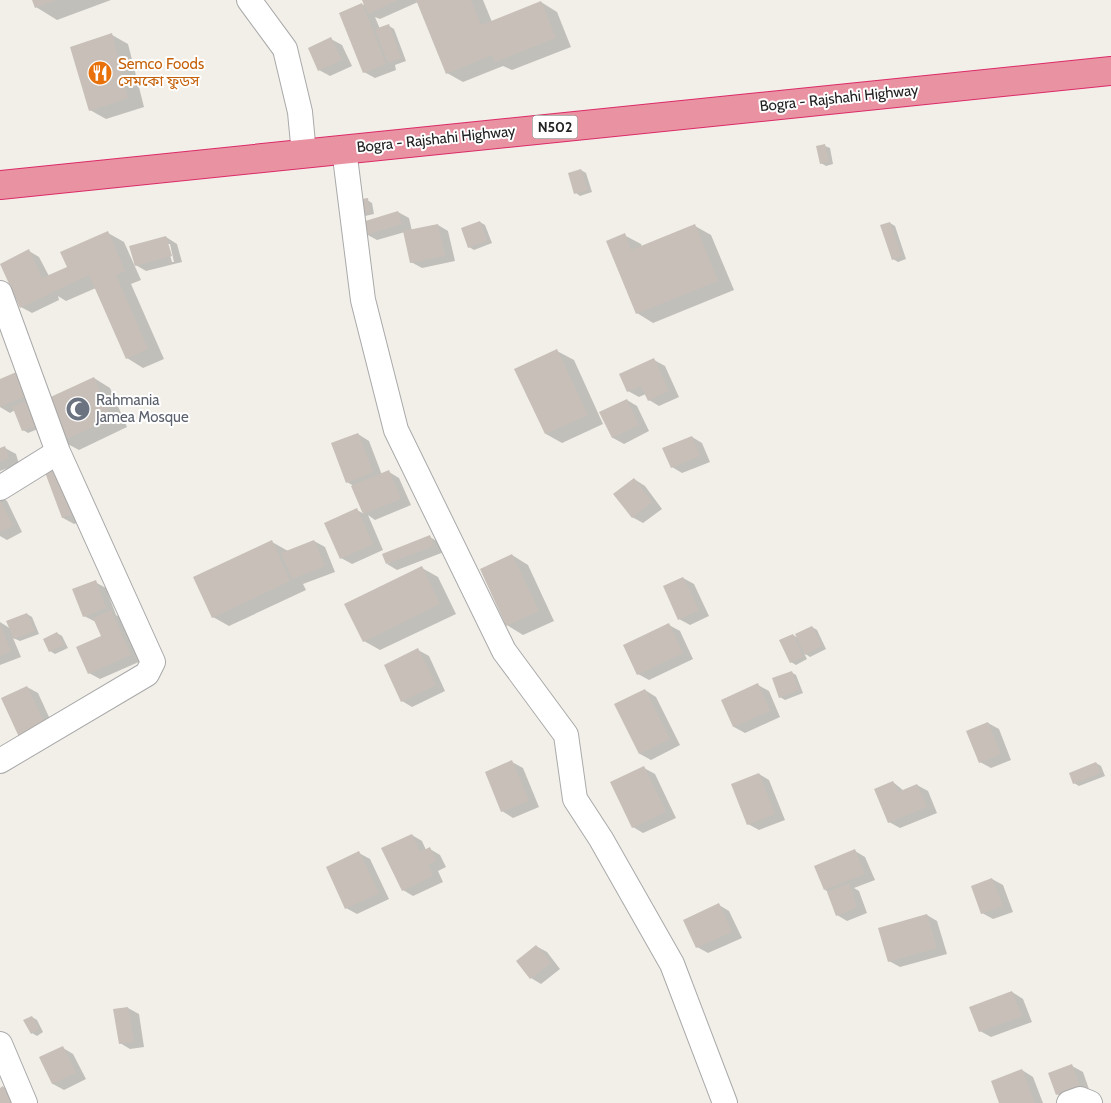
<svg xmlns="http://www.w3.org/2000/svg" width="1111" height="1103" font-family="Cabin,'Noto Sans Bengali',sans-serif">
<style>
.shadow{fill:#0003;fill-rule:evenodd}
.building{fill:#c7bfb8}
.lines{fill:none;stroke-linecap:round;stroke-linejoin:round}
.street-casing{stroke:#a9a9a9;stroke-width:26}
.highway-casing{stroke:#dc2a67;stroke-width:30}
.street{stroke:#fff;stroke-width:24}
.highway{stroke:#e892a2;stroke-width:28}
.labels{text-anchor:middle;stroke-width:4;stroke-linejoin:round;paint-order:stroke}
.shield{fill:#fff;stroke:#646464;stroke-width:1}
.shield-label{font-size:14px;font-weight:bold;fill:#222}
.food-label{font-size:15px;fill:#c56008;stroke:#fff;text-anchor:start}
.street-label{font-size:15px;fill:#222;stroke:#fff}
.worship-label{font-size:15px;fill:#5b616d;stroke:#fff;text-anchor:start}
</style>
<rect width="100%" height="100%" fill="#f2efe9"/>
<path class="shadow" d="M33,0h78l-54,20 -21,-13z
M363,0h120l9,22 49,-20 16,10 14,35 -59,23 -9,-4 -40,16 -16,-9 -29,-71 -38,17 -5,-2 5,12 9,-3 5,3 12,32 -11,4 1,5 -21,8 -11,-6 -23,-59 24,-9z
M112,35l16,9 16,63 -38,12 -16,-9z
M331,39l11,6 10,21 -22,10 -11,-6z
M825,146l5,2 3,16 -7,2 -5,-3z
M581,170l5,3 6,19 -12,4 -4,-3z
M367,200l5,3 2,11 -9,2 -5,-3z
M398,212l11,6 3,13 26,-6 10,6 7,30 -33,7 -11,-6 -6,-30 -28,8 -11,-6z
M480,222l5,3 7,18 -18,7 -5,-3z
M890,223l5,3 11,33 -8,3 -5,-3z
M695,226l16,9 23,55 -81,33 -16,-10 -13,-78 17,9 1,3z
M108,233l16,9 17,38 -10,4 33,75 -21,9 -16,-10 -31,-70 -30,13 -8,-5 1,4 -27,13 -11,-6 8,-56 10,6 10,19 19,-8z
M166,237l11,7 5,18 -36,9 -12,-7zM167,244h3l4,18h-2z
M557,351l17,9 29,64 -41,19 -16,-9z
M654,360l11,6 14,31 -20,9 -10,-6 -3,-6 -7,3 -11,-6z
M21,371l22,56 -15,6 -5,-3 -8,-20 -5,3 -10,-6v-27z
M94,378l16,10 17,39 -48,23 -17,-9z
M627,400l10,6 12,25 -25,13 -11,-6 -12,-25z
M358,434l11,7 13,34 7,-3 10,6 12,27 -36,15 -7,-5 15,35 -31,14 -11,-6 16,-48 7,4 -12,-29 -5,-3z
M692,437l10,6 8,19 -28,11 -10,-6z
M5,448l11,6 3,10 -19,7v-21z
M53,465l29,56 -8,3 -11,-6z
M634,479l11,7 17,23 -19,14 -11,-6z
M0,496l7,5 15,31 -15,8 -7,-4z
M430,537l10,6 4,9 -47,18 -10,-6z
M314,541l11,6 10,25 -32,12 3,6 -77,36 -16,-9 59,-75 16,9z
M512,555l16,10 26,56 -31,14 -16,-10z
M422,568l16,9 18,37 -76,36 -16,-9z
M683,578l11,6 15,32 -19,9 -11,-6z
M95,582l11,6 10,27 5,3 20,43 -41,18 -11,-6 14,-36 -7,-15 -12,-6z
M27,614l5,3 7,17 -19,7 -7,-3 8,19 -21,8v-43l11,7z
M669,625l11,6 13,28 -44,21 -11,-6z
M812,627l5,3 9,19 -16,8 -6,-4 3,6 -11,6 -5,-3 2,-27 5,3z
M57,633l5,3 6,12 -13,6 -5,-3z
M418,650l11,6 16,35 -33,16 -10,-6z
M791,672l5,3 7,18 -18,7 -5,-3z
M758,685l11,6 11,26 -35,16 -11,-6 -12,-27z
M27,687l11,6 17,37 -24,12z
M645,690l11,7 24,48 -29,15 -11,-6z
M988,723l11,6 12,31 -20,8 -11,-6z
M512,762l11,6 16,39 -26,11 -11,-7z
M1096,763l5,3 4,10 -26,10 -5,-3z
M644,768l11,6 21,44 -33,15 -10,-6z
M759,774l10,6 16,40 -26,10 -11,-6z
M893,782l11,9 13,-6 11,6 9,22 -37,15 -11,-6z
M412,835l10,6 4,9 4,-1 10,6 6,12 -8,4 5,11 -30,14 -10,-6z
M855,851l10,6 10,23 -21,8 5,3 8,22 -20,8 -10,-6 -9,-23 -3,-2z
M359,853l11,6 19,40 -32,15 -11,-6z
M992,879l11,6 10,27 -20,7 -11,-6z
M719,905l10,6 13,27 -34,15 -11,-6z
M927,915l10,6 10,33 -47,13 -11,-6z
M536,946l11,6 13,17 -19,15 -10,-6z
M1012,992l11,7 9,23 -41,15 -11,-6z
M128,1008l11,6 5,33 -14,2 -10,-6z
M32,1017l5,3 6,12 -6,4 -5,-3z
M63,1048l10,6 13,25 -22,11 -11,-6 -12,-26z
M1072,1066l11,6 7,20 -22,8 -11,-6z
M1022,1070l11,7 10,26h-43z
M3,1087l11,7 5,9h-19v-14z"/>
<path class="building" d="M32,0h24l-21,8z
M362,0h36l-30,14z
M416,0h55l10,25 60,-24 15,37 -61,24 -3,-7 -46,19z
M362,3l24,61 -23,9 -24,-60z
M389,24l12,34 -13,5 -13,-34z
M112,33l16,65 -39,13 -19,-64z
M331,37l11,23 -24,11 -10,-23z
M825,144l4,18 -9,2 -4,-18z
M581,169l7,21 -14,4 -6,-21z
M368,198l2,14 -12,2 -2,-14z
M398,211l4,13 -37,11 -3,-13z
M480,221l7,20 -19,7 -7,-20z
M890,222l12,34 -10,4 -12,-35z
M438,224l7,32 -35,7 -7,-32z
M695,224l23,57 -82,33 -30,-73 19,-8 6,17z
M108,231l17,40 -9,4 32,74 -22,10 -37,-84 -69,33 -20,-44 29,-15 13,29 25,-11 -7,-15z
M166,236l6,20 -37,10 -6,-20z
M557,349l31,66 -43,19 -31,-65z
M654,358l15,33 -21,10 -7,-15 -14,6 -8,-18z
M21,370l10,24 -31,13v-28z
M94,377l17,41 -50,24 -17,-42z
M627,399l12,26 -27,13 -13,-26z
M29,400l10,25 -17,6 -10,-25z
M358,433l15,39 -27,11 -15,-40z
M692,436l8,20 -29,12 -9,-20z
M5,446l4,12 -9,3v-13z
M53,464l19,51 -10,3 -19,-51z
M389,470l12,29 -38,15 -12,-28z
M634,478l18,24 -20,16 -19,-24z
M0,500l13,26 -13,6z
M357,508l16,36 -33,15 -16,-36z
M430,535l4,11 -48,18 -4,-10z
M272,540l18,41 -78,37 -19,-41z
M314,540l11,26 -33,13 -11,-26z
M512,554l27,57 -33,15 -26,-57z
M422,566l18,38 -77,38 -19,-38z
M683,577l16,33 -21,10 -15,-34z
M96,580l10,28 -23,9 -11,-28z
M111,610l20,45 -43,19 -12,-27 25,-11 -8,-18z
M27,613l8,18 -21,8 -8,-18z
M669,623l14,30 -46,22 -14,-30z
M0,624l11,27 -11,5z
M812,626l10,20 -17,9 -10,-21z
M57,632l7,13 -15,7 -6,-13z
M793,634l10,23 -13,6 -11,-23z
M418,648l18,37 -35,17 -17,-37z
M792,671l7,19 -20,8 -7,-20z
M758,683l12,28 -37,16 -12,-27z
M27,686l18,38 -26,13 -18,-39z
M645,689l25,50 -31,15 -25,-50z
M988,722l13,32 -22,9 -13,-32z
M512,760l17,41 -28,11 -16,-40z
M1096,762l5,11 -28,11 -4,-11z
M644,766l22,46 -34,16 -22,-46z
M759,773l16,41 -28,11 -16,-41z
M893,781l5,11 19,-8 10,23 -39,16 -14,-34z
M412,834l8,18 10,-5 6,14 -8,4 5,11 -31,15 -21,-43z
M855,849l10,25 -41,16 -10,-24z
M359,851l20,42 -34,16 -19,-42z
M992,878l11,28 -22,8 -10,-28z
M849,883l8,24 -21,9 -9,-24z
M719,903l13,29 -36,16 -13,-28z
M927,914l10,34 -49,14 -10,-34z
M536,945l15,18 -21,16 -14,-18z
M1012,991l10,25 -43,16 -10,-25z
M128,1007l6,35 -15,2 -6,-35z
M32,1016l7,13 -8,5 -8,-14z
M63,1046l13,27 -24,11 -13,-27z
M1072,1064l8,22 -24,9 -8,-22z
M1022,1069l13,34h-36l-8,-22z
M3,1086l9,17h-12v-15z"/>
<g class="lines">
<defs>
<path id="street" d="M249,0l36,49 15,63 4,42
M344,149l19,151 33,130 108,221 62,84 9,64 26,40 71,125 53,139
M0,293l58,159 95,210 -6,12 -147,87
M0,488l58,-36
M0,1044l25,59
M1069,1103l11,-4 10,4"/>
<path id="highway" d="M0,185l1111,-114"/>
</defs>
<use href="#street" class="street-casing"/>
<use href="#highway" class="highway-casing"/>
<use href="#street" class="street"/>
<use href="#highway" class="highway"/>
</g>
<defs>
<symbol id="restaurant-disc" viewBox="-11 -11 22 22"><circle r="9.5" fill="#e8710a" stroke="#fff"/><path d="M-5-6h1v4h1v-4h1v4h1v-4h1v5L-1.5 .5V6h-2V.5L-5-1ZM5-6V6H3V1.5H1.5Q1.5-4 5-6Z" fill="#fff"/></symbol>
<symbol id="mosque-disc" viewBox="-11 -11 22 22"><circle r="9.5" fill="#6b7280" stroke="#fff"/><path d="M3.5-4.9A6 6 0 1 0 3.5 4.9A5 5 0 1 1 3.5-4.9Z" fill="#fff"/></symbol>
</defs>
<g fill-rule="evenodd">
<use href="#restaurant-disc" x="86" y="59" width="28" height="28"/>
<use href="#mosque-disc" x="64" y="395" width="28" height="28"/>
</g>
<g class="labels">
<rect class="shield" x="532.5" y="115.5" width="45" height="23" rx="4"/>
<g class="shield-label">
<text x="555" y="132">N502</text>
</g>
<g class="food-label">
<text x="118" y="69">Semco Foods<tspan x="118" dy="17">সেমকো ফুডস</tspan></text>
</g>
<g class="street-label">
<text transform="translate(839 98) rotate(-6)" y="5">Bogra - Rajshahi Highway</text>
<text transform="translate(436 139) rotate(-6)" y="5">Bogra - Rajshahi Highway</text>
</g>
<g class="worship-label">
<text x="96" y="405">Rahmania<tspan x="96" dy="17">Jamea Mosque</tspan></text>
</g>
</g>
</svg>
